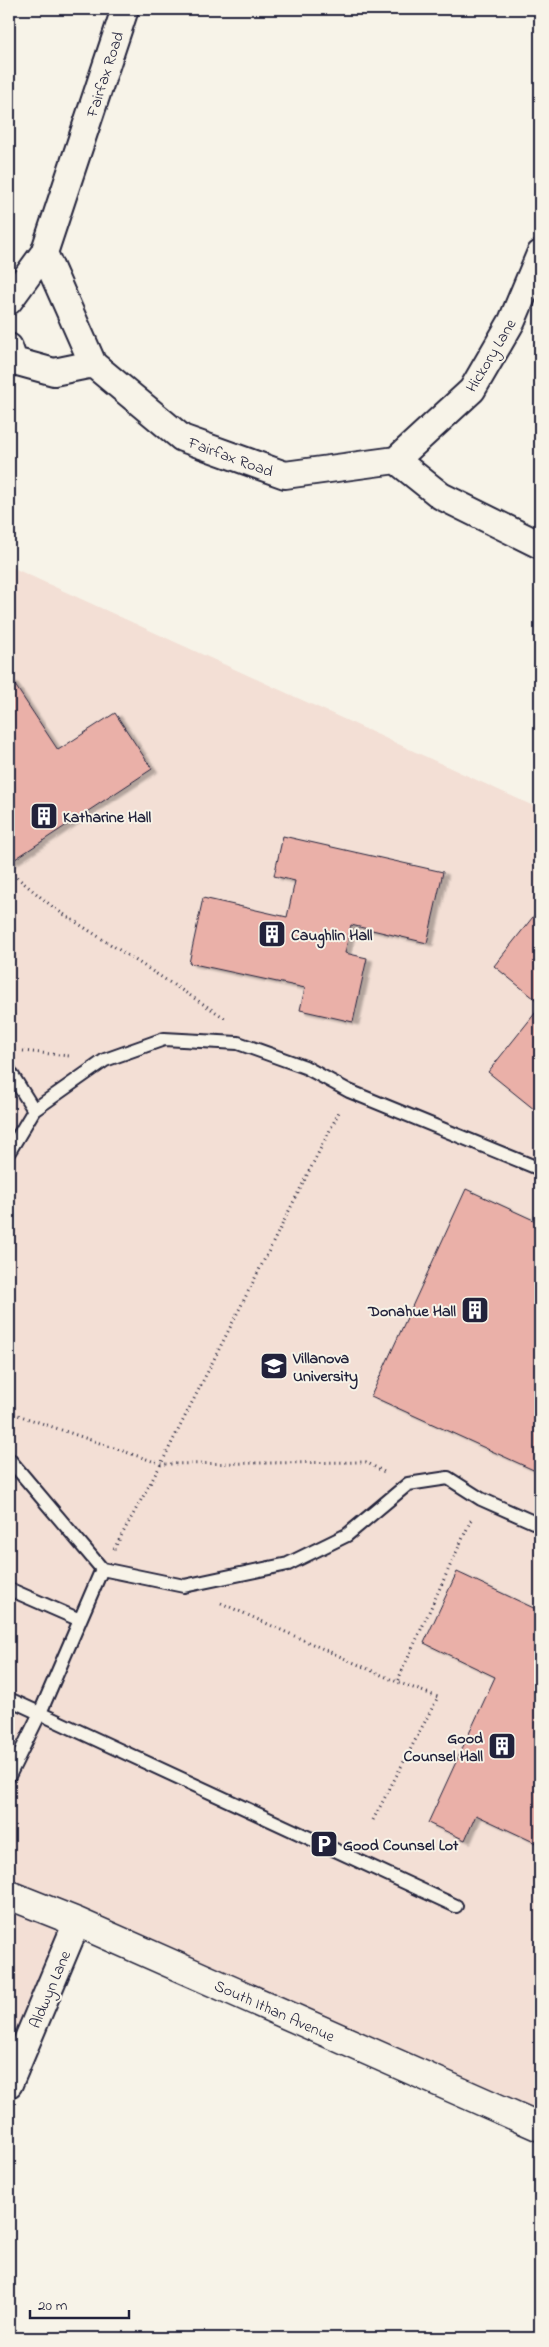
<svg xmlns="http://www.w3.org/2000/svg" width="549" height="2347" font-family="'Indie Flower',sans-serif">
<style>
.built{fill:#f3dfd5}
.building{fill:#eab0a8;stroke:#22223b;filter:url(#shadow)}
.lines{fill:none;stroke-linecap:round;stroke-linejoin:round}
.service-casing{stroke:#22223b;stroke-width:16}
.minor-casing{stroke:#22223b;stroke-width:30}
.tertiary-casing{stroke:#22223b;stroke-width:31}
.path{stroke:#22223b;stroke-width:3;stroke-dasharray:1 4;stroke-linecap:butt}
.service{stroke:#f7f3e8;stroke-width:12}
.minor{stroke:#f7f3e8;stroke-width:26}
.tertiary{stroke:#f7f3e8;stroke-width:28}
.labels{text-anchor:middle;stroke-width:4;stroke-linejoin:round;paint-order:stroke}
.street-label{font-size:16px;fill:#22223b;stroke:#f7f3e8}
.poi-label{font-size:16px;font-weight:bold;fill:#22223b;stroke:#f7f3e8;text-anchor:start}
</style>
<defs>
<filter id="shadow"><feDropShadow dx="5.5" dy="3" stdDeviation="1" flood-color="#0004"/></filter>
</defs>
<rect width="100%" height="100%" fill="#f7f3e8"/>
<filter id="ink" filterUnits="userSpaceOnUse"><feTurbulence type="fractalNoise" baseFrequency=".02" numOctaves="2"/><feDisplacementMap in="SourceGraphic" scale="10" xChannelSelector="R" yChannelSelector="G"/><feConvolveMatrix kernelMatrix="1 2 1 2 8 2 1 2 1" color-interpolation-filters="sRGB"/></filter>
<g filter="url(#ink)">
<path class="built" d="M9,566l531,243v1318l-463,-204 -68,161z"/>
<path class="building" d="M11,679l47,71 57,-37 37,56 -143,94v-182z
M283,836l160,36 -16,71 -76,-18 -6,28 22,5 -14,64 -53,-12 5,-22 -116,-25 14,-65 84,19 8,-36 -21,-5z
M540,908v95l-46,-37z
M540,1007v107l-52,-42z
M466,1189l74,34v250l-169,-77z
M457,1572l83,39v234l-64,-30 -11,25 -37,-17 67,-146 -71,-34z"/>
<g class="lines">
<defs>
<path id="service" d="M9,1070l25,40
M9,1152l25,-42 71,-50 59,-21 74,4 67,24 44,24 191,78
M9,1459l93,110 82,17 104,-22 59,-29 61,-51 40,-6 33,21 59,26
M9,1589l71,31
M9,1699l447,207
M9,1776l31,-63 62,-144"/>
<path id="minor" d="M44,253l49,111 89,74 103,37 111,-15
M9,301l35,-48 81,-244
M9,347l5,14 40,11 39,-8
M396,460l76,-70 40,-69 28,-67
M396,460l45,36 99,49
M9,2084l68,-162"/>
<path id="tertiary" d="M9,1895l68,27 463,205"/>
</defs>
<use href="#service" class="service-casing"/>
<use href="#minor" class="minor-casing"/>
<use href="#tertiary" class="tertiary-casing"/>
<path class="path" d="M9,871l45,37 171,110
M23,1051l46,5
M9,1412l152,52 205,-2 20,11
M114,1549l47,-85 178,-352
M221,1603l176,79 74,-162
M373,1820l65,-123 -41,-15"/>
<use href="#service" class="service"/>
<use href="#minor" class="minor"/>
<use href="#tertiary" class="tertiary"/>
</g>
</g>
<defs>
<symbol id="building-square" viewBox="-11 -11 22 22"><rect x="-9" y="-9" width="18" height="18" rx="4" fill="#22223b" stroke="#f7f3e8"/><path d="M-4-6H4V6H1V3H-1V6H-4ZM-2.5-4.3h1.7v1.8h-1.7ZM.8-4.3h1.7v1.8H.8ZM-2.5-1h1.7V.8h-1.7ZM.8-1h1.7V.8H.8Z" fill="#fff"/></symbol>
<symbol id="university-square" viewBox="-11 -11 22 22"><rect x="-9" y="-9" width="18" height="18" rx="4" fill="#22223b" stroke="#f7f3e8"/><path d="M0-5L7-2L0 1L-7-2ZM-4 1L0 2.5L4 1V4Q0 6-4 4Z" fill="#fff"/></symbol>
<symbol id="parking-square" viewBox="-11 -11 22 22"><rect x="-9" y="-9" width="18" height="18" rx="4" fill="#22223b" stroke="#f7f3e8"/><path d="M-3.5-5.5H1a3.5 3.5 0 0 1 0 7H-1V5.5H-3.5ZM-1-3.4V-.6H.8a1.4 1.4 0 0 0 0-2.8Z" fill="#fff"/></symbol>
</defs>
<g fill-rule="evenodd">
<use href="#building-square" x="28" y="800" width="32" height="32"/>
<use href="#building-square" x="256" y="918" width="32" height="32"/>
<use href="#building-square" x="459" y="1294" width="32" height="32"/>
<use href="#university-square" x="258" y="1350" width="32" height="32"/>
<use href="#building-square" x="486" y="1730" width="32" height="32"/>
<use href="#parking-square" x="308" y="1828" width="32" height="32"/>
</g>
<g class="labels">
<g class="street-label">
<text transform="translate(104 74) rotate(-72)" y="6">Fairfax Road</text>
<text transform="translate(490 355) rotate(-59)" y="6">Hickory Lane</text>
<text transform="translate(231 456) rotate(20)" y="6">Fairfax Road</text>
<text transform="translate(49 1989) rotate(-67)" y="6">Aldwyn Lane</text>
<text transform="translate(275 2010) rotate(24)" y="6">South Ithan Avenue</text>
</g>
<g class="poi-label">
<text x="63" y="822">Katharine Hall</text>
<text x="291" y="940">Caughlin Hall</text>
<text x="456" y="1316" text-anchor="end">Donahue Hall</text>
<text x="293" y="1363">Villanova<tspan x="293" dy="18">University</tspan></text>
<text x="483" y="1743" text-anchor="end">Good<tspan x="483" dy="18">Counsel Hall</tspan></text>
<text x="343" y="1850">Good Counsel Lot</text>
</g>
</g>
<rect width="549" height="2347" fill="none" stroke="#f7f3e8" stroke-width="30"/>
<rect x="15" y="15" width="519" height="2317" fill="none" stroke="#22223b" stroke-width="2" filter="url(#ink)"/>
<path d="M30 2310v8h99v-8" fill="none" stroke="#22223b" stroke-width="2.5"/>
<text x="38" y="2310" font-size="15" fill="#22223b" stroke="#f7f3e8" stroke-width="4" paint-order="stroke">20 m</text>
</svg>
